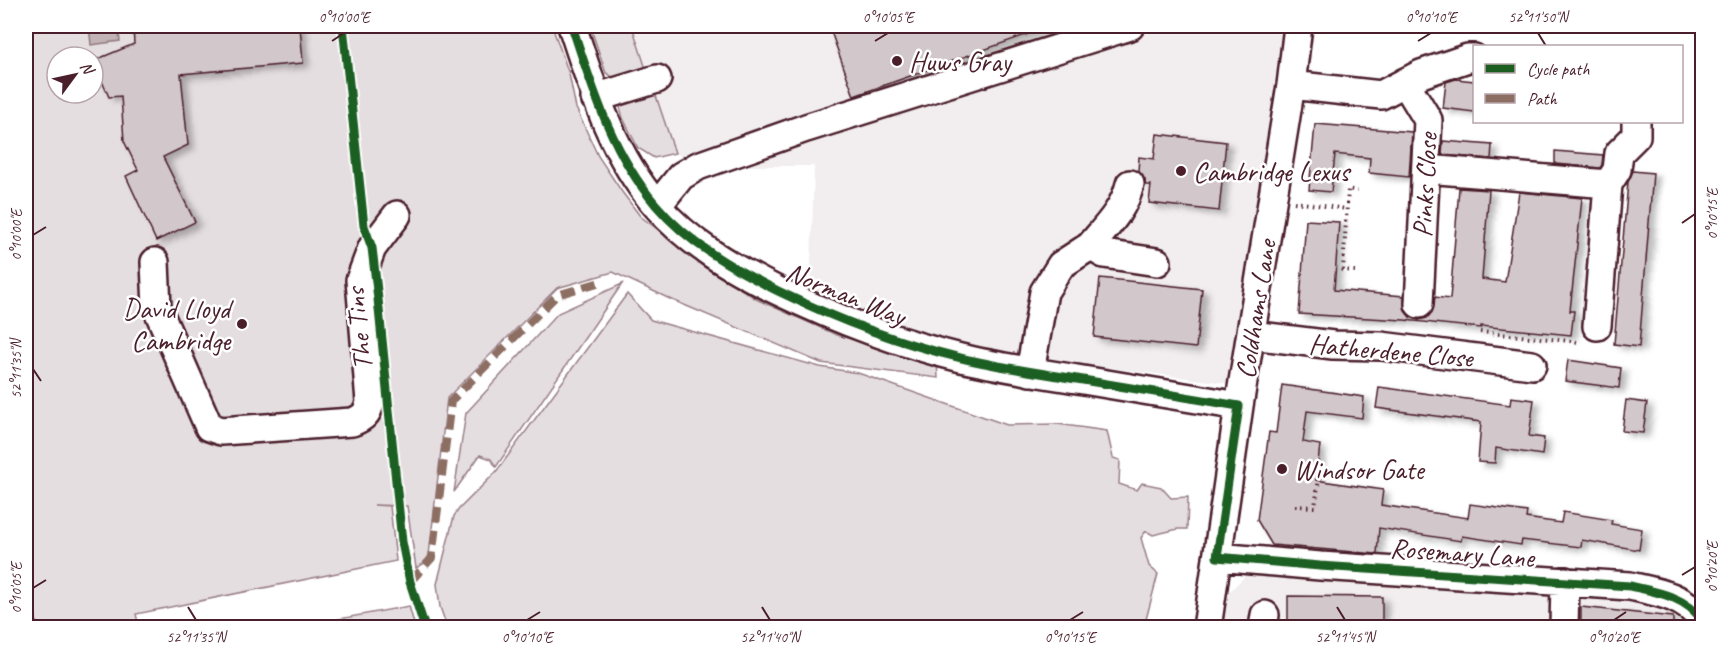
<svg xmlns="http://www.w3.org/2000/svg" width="1728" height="653" font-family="Caveat,sans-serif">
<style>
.built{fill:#f2eeef}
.green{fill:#e5dee0;stroke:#987e86;stroke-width:1.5;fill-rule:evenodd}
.water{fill:#c1b3b6;stroke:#91787e;stroke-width:1.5}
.building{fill:#d2c7cb;stroke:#4a1f2b;stroke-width:1.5;filter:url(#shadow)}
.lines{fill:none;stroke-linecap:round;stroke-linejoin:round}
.minor-casing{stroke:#4a1f2b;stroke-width:32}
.path{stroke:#4a1f2b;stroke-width:4;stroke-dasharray:1.5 4.5;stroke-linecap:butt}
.minor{stroke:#fff;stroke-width:27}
.quiet{stroke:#8d6e63;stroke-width:8;stroke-dasharray:15 8;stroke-linecap:butt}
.cycleway-casing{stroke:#fff;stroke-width:13}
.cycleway{stroke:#1b5e20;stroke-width:9}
.ticks{fill:none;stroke:#4a1f2b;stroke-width:2}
.poi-dot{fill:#4a1f2b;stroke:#fff;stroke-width:2}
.labels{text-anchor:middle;stroke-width:5;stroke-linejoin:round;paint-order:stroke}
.poi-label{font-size:28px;fill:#4a1f2b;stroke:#fff;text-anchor:start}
.street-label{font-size:28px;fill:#4a1f2b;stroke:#fff}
.neatline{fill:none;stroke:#4a1f2b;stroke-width:2}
.ticks-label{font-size:15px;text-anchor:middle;fill:#4a1f2b}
</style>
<defs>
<filter id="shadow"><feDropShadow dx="6" dy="4" stdDeviation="3" flood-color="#0004"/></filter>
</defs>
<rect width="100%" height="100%" fill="#fff"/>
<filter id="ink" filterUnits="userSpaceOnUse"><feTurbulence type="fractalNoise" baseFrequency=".0167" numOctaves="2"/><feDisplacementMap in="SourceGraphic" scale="12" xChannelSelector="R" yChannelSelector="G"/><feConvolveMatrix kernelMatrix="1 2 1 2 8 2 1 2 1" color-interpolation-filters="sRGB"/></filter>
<g filter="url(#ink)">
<path class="built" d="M632,26h650l-50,358 -270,-36 -152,-50 4,-132h-116l-23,-13z
M1246,575l378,21 41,9 25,22 -469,1 4,-32z"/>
<path class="green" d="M26,26h526l17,48 7,34 22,48 24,36 18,24 69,52 49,32 79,35 100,27 1,16 -117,-15 -151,-64 -57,-27 -56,16 -110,110 -18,157 -4,8 -9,5 -9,-62 -33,-1 16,1 6,55 -260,53 3,13h-102l-10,-98 3,-45 -4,-103zM57,57h36v36h-36z
M590,26h42l14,43 -30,10 -10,-6z
M654,90l21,63 -21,5 -16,-10 -15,-30 -3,-11 6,-8z
M622,284l-126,183 -5,-8 -11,-4 -26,37 12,-79 92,-100z
M627,294l24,26 169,47 38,6 149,52 50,-1 50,7 6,27 7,2 -1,24 18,6 5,-7 19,4 10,11 17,-1 -1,32h-9l-25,6 -7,-4 -5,7 8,28 9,8 -14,53h-697l-7,-20 -3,-23 17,-68 5,-7 37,-37z
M409,606l6,21h-119z"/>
<path class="water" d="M89,26h29l2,15 -29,4z"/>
<path class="building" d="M133,26h167l3,37 -122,11 7,71 -25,12 32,65 -39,19 -30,-65 12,-6 -14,-29 -3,-45 -12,1 -16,-36 41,-17z
M829,26h216v2l-191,68z
M1456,79l18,2v31l-31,-4 3,-26z
M1315,124l97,8 -3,45 -40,-4 1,-15 -35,-4 -4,38 -22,-2z
M1157,134l69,8 -7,69 -70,-8 2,-18h-6v-5l-7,-9 1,-14 15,2z
M1443,141l49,4 -1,14 -49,-4z
M1555,151l48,4 -1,10 -2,3 -45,-4z
M1633,171l20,2 -14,174 -25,-3 14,-162z
M1459,188l30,2 -7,89 23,3 14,-90 63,6 -12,113h4l-3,24 -90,-9v2l-77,-8 -105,-6 7,-94 33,2 -5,68 70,6 1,15 5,6 9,3 8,-2 5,-6 3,-15 15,2z
M1100,278l102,11 -6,59 -102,-11z
M1568,360l53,8 -2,20 -54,-7z
M1282,385l82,12 -2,21 -55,-7 -4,31 17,3 -4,35 67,10 -2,15 87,13 2,-14 57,8 -1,6 35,5 2,-11 49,8 -1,4 31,5 -3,21 -57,-10 -1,7 -59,-7 -1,5 -59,-9 -1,5 -82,-13 -2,26 -105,-9 -15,-25 12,-88 7,1z
M1379,387l131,18 1,-8 23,3 -5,36 15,2 -2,17 -46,-7 -1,15 -17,-1 3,-40 -105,-14z
M1626,400l21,3 -4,30 -21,-2z
M1288,596l94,1v30h-94z
M1581,607l92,10v10h-92z"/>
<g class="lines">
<defs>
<path id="minor" d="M572,26c21,64 40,127 84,179 33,39 78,64 122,86 58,28 121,52 183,67 38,9 78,15 116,21 54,9 108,18 162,27
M1405,82l23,38 -9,184
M1291,85l90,10 40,-21 47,-16h6
M595,98l62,-19
M1426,169l182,15 -11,142
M1608,184l9,-14 2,-17 17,-17v-14
M657,206l24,-30 17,-10 108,-38 324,-102
M1090,246c16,-19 34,-36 40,-62
M155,262l2,46 52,119 12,4 131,-9c11,-4 16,-8 18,-20l-10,-122 12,-32 25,-33
M1251,335l82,10 48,1 151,19
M1030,372l14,-80 17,-27 29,-19 14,8 53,8
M1217,557l103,9 310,20c27,6 55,10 72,34
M1207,628l32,-222 52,-321 7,-59
M1263,628l2,-13
M1564,628l1,-47"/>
</defs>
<use href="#minor" class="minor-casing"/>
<path class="path" d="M1294,202l53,7
M1355,271l-12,-1 5,-81 9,2
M1480,332l100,10
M1295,506l20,1 5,-36 12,1"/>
<use href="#minor" class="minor"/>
<path class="quiet" d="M410,582l22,-24 19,-157 106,-106 47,-14"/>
<defs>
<path id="cycleway" d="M343,26l21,200 8,22 6,51 24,243 8,40 15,46
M572,26c21,64 40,127 84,179 33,39 78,64 122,86 58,28 121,52 183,67 38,9 78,15 116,21 54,9 108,18 162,27l-22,151 103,9 310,20c27,6 55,10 72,34"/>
</defs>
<use href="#cycleway" class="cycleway-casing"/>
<use href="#cycleway" class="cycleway"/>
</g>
</g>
<path class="ticks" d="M1538,33l8,13M332,41l12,-8M875,41l13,-8M1418,41l13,-8M1682,223l13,-9M33,235l13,-8M33,369l8,12M1682,575l13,-8M33,588l13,-8M188,607l8,13M762,607l8,13M1337,607l8,13M527,620l13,-8M1070,620l13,-8M1614,620l12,-8"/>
<g class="poi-dot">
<circle cx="897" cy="61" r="6"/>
<circle cx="1181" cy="171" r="6"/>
<circle cx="242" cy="324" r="6"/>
<circle cx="1282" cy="469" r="6"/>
</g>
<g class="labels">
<g class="poi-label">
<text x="909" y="71">Huws Gray</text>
<text x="1193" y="181">Cambridge Lexus</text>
<text x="230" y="318" text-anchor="end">David Lloyd<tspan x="230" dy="32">Cambridge</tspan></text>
<text x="1294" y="479">Windsor Gate</text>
</g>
<g class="street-label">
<text transform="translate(1424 185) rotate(-87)" y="10">Pinks Close</text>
<text transform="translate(846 293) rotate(22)" y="10">Norman Way</text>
<text transform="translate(1255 309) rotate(-81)" y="10">Coldhams Lane</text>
<text transform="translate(358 329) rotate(-96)" y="10">The Tins</text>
<text transform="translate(1391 350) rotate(5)" y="10">Hatherdene Close</text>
<text transform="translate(1462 552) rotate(4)" y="10">Rosemary Lane</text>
</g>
</g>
<rect width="1728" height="653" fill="none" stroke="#fff" stroke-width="66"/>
<rect x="1473" y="45" width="210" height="78" fill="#ffffff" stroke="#b7a5aa" stroke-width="1.5"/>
<rect x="1485" y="64" width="30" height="9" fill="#1b5e20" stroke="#b7a5aa" stroke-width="1.5"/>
<text x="1527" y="75" font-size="18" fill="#4a1f2b">Cycle path</text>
<rect x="1485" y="94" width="30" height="9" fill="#8d6e63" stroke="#b7a5aa" stroke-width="1.5"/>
<text x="1527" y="105" font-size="18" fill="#4a1f2b">Path</text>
<g transform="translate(75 75) rotate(57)"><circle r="28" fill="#ffffff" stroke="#b7a5aa" stroke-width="1.5"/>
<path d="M0-4.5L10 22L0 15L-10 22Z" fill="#4a1f2b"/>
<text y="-9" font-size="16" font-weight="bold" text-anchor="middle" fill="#4a1f2b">N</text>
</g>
<rect x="33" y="33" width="1662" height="587" class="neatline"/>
<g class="ticks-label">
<text x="344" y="22">0°10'00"E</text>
<text x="888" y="22">0°10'05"E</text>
<text x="1431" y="22">0°10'10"E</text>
<text x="1538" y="22">52°11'50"N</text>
<text transform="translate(1712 214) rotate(-90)" y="5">0°10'15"E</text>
<text transform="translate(16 235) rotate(-90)" y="5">0°10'00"E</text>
<text transform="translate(16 369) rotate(-90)" y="5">52°11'35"N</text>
<text transform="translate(1712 567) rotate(-90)" y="5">0°10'20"E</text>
<text transform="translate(16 588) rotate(-90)" y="5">0°10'05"E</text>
<text x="196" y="642">52°11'35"N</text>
<text x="527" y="642">0°10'10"E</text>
<text x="770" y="642">52°11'40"N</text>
<text x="1070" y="642">0°10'15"E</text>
<text x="1345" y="642">52°11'45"N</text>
<text x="1614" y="642">0°10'20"E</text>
</g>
</svg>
